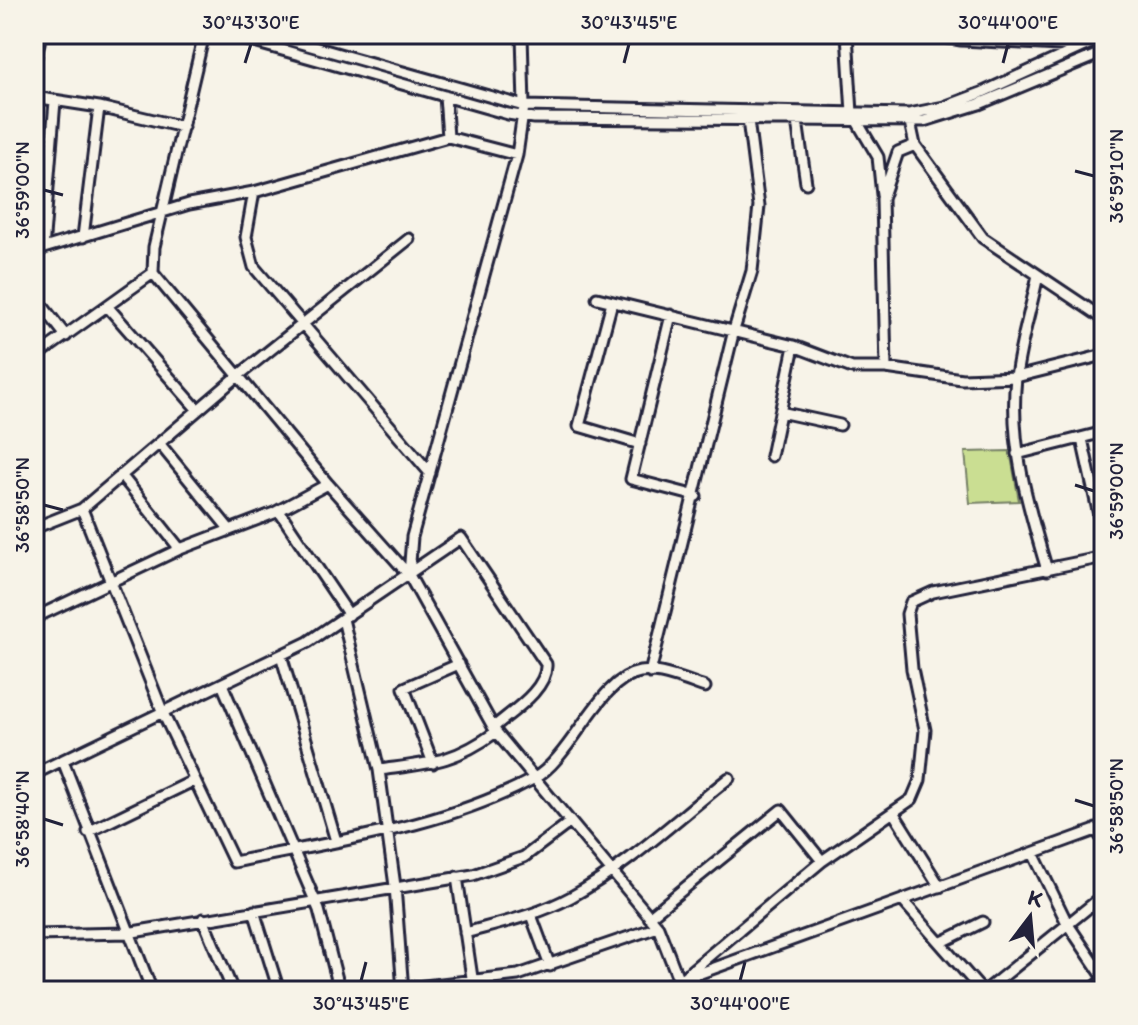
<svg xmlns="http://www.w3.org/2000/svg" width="1138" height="1025" font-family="Itim,sans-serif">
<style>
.green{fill:#cade92;stroke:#768066;stroke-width:2}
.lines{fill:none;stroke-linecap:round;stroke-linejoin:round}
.minor-casing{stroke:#22223b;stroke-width:15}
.minor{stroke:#f7f3e8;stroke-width:9}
.ticks{fill:none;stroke:#22223b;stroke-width:3}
.neatline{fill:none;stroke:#22223b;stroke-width:3}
.ticks-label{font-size:20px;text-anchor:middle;fill:#22223b}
</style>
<rect width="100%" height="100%" fill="#f7f3e8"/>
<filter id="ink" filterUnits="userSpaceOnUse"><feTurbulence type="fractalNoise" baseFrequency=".0125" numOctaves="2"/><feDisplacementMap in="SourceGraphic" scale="16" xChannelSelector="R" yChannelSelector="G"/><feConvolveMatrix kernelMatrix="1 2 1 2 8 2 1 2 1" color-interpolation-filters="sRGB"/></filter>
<g filter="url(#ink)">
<path class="green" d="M1010,451l9,50 -49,2 -5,-51z"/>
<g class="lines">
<defs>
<path id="minor" d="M204,34l-50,213 -1,26 175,211 81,91
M226,34l282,80 26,4 390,3 55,-17 125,-52
M268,34l256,72 385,8 35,-7 37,-14 123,-56
M522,34l2,72 -7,49 -105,382 -3,38 87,157 162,195 25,64
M844,34h32
M847,34l5,79 26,44 4,38
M927,34l34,6 118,6
M34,66l7,-32
M445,96l3,41
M34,97l65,10 84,20
M797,121l9,62
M910,122l5,23 68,93 121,81
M254,192l-8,45 8,30 176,206
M83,237l16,-130
M43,249l12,-148
M34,251l155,-47 65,-12 194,-55 69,18
M1038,275c-7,34 -18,69 -22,102 -7,67 12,129 31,193
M34,295l32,41
M597,298l197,48 58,22h34l76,11 54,-2 88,-22
M612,302l-33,124 61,18
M107,306l91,104
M671,315l-40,164 65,17
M34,358l119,-85
M886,368l-4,-169 16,-47 17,-7
M780,412l60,13
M1082,439l22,99
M159,443l71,87
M1017,454l87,-22
M771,456l23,-110
M121,475l59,74
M82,509l81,204 71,149c101,-21 208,-34 299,-83 40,-22 65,-100 107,-107 19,-3 47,9 65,15
M279,511l70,104
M34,528l48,-19 157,-134 170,-136
M34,618l146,-69 94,-36 54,-29
M343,619l36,151 16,116 8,105
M281,655l55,186
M650,673l84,-343 18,-59 7,-65 -11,-86
M222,684l97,226 21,81
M63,761l89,230
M433,763l-29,-75 55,-24
M379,770c51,-7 74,-7 117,-38
M34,774l274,-132 153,-104 85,126c2,25 -35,48 -52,63
M893,812l47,75
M1096,829l8,13
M88,832l107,-52
M1033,853l34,70 37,55
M457,877l17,114
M903,901l79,90
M254,911l25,80
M531,915l19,51
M649,917l132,-107 41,51
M203,919l30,72
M465,933c36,-10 73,-18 106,-36 57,-31 107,-79 158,-119
M34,935l93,-2 346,-58 51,-18 45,-34
M940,943l43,-21
M679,981l143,-120 90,-62 8,-19 5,-50 -13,-61 -5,-55 4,-12 22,-10 171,-35
M382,991l136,-16 140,-48
M651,991l453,-164
M985,991l119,-96
M1090,991l14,-11"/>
</defs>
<use href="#minor" class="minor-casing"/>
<use href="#minor" class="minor"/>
</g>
</g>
<path class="ticks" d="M245,63l6,-19M624,63l5,-19M1003,63l5,-19M1075,171l19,5M44,190l19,5M1075,485l19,6M44,505l19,5M1075,800l19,6M44,819l19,6M361,981l5,-19M740,981l5,-19"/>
<rect width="1138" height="1025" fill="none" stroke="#f7f3e8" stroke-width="88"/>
<g transform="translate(1030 917) rotate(16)" stroke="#f7f3e8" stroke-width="6" paint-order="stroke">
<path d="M0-6L14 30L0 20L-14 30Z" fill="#22223b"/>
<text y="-12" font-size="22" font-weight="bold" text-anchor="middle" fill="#22223b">K</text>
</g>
<rect x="44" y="44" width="1050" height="937" class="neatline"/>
<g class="ticks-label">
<text x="251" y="29">30°43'30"E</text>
<text x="629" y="29">30°43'45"E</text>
<text x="1008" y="29">30°44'00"E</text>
<text transform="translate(1116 176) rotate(-90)" y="7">36°59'10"N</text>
<text transform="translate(22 190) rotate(-90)" y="7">36°59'00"N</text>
<text transform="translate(1116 491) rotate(-90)" y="7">36°59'00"N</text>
<text transform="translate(22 505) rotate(-90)" y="7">36°58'50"N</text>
<text transform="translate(1116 806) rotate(-90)" y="7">36°58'50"N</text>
<text transform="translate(22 819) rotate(-90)" y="7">36°58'40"N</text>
<text x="361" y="1010">30°43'45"E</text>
<text x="740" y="1010">30°44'00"E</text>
</g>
</svg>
